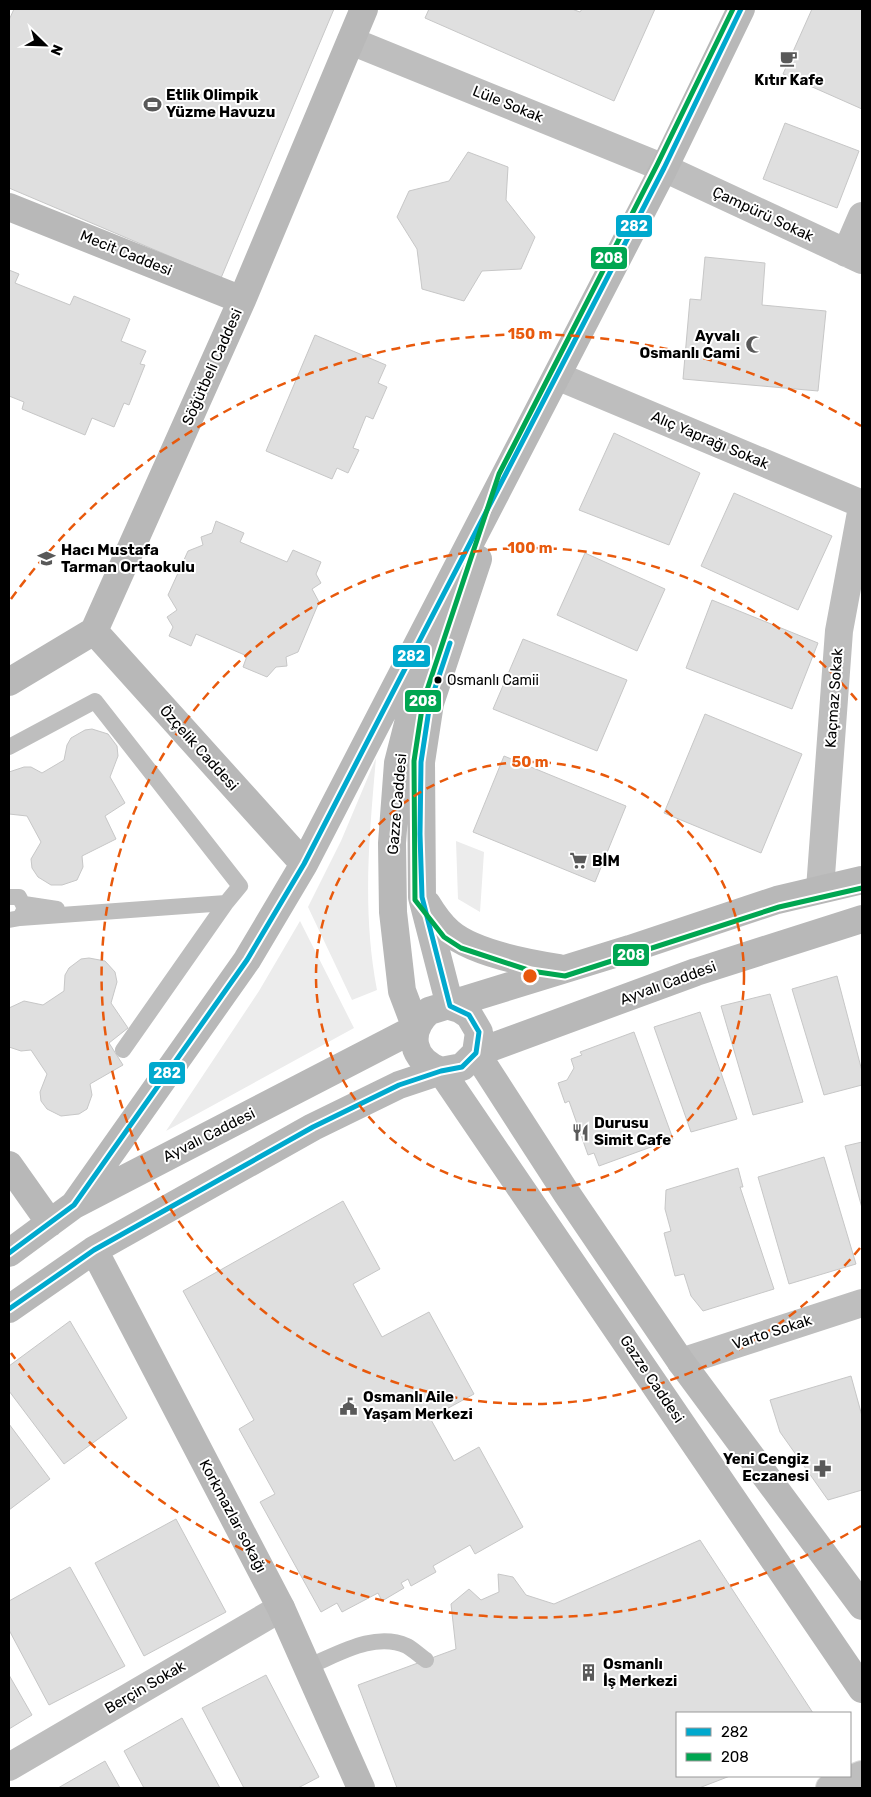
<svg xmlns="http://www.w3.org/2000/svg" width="871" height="1797" font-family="Rubik,sans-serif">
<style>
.green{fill:#ececec}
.building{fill:#dfdfdf;stroke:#c7c7c7}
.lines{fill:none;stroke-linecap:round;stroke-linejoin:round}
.primary-casing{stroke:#dbdbdb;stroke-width:30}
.lane{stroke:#bebebe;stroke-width:16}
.street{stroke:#bebebe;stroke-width:28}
.secondary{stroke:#b8b8b8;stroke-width:28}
.primary{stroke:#bebebe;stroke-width:28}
.bus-1-casing{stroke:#fff;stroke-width:9}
.bus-2-casing{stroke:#fff;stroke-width:9}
.bus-1{stroke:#00a9ce;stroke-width:5}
.bus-2{stroke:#00a651;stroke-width:5}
.ring{fill:none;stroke:#e8590c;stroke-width:2.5;stroke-dasharray:9 6}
.bus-dot{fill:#000;stroke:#fff;stroke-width:2}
.labels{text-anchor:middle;stroke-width:4;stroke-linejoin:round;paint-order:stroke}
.bus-label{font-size:14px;fill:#000;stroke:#fff;text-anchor:start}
.poi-label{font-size:15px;font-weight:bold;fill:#000;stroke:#fff;text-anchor:start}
.street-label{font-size:15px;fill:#000;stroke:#fff}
.centre{fill:#e8590c;stroke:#fff;stroke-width:2.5}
.ring-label{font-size:15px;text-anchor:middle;font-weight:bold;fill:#e8590c;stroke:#fff;stroke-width:4;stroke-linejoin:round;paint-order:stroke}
.line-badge{stroke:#fff;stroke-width:2}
.badge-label{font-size:14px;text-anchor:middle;font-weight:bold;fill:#fff}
</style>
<rect width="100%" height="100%" fill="#fff"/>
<path class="green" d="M376,758c-7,80 -14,153 1,232l-25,10 -44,-93 33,-66z
M456,841l28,11 -4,60 -22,-13z
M300,921l54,107 -188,103 93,-140z"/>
<path class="building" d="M14,9h320l-113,269 -212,-90v-168z
M429,9h143l8,3 2,-3h73l-41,92 -189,-83z
M812,9h50v100l-79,-35z
M785,123l74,28 -22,57 -74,-29z
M468,152l40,15 -2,33 29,37 -14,32 -39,2 -18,30 -42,-12 -5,-40 -20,-32 12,-26 40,-10z
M705,257l60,6 -3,42 64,6 -8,80 -135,-12 7,-80 11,1z
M9,270l10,4 -4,9 55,22 4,-9 56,23 -9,22 25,10 -6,13 5,1 -16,40 -5,-2 -10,24 -22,-9 -7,17 -63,-26 2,-7 -15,-6z
M315,335l71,30 -8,18 9,4 -14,32 -7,-3 -13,32 6,2 -11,23 -11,-5 -5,11 -66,-28z
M614,433l86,40 -31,72 -90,-35z
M734,493l98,43 -34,74 -97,-44z
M216,521l28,12 -4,9 47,20 6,-12 28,12 -5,12 5,9 -9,6 7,13 -21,50 -12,5 1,9 -11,1 -9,10 -24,-10 4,-11 -51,-22 -5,12 -22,-10 4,-9 -6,-10 10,-7 -9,-15 20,-44 15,-6 -2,-8 11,-4z
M585,553l80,36 -28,62 -80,-36z
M712,600l106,43 -26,66 -106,-41z
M523,639l104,41 -30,71 -104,-42z
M705,714l97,40 -41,99 -97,-40z
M92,729l16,5 9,12 1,10 -8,21 15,26 -20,13 11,23 -34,17 1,11 -6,13 -15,5h-11l-13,-8 -6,-9 -1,-9 10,-17 -14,-26 -18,-2v-42l15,-5h7l11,6 22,-13 3,-15 4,-7 14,-8z
M504,756l122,50 -31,76 -122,-50z
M89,958l16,3 10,11 2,10 -6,21 17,25 -19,15 14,22 -33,19 2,11 -5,14 -8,5 -18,2 -14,-7 -6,-8 -1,-9 7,-18 -16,-24 -10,1 -12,-4v-39l15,-7 19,4 21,-14 1,-16 4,-7 12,-9z
M837,976l25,95v14l-38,10 -32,-106z
M770,994l33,108 -50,13 -32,-109z
M700,1012l37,107 -46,13 -37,-105z
M634,1032l39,107 -74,27 -5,-13 -6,2 -19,-54 -4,2 -7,-20 9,-3 7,-12 -3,-9 11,-4 -2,-3z
M862,1142v66l-17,-62z
M824,1157l32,107 -67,20 -31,-107z
M738,1168l5,19h-3l34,102 -71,22 -12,-15 -7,-22 -9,2 -11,-43 7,-2 -6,-22 1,-19z
M343,1201l37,68 -27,15 29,53 47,-25 45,82 -44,24 24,43 25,-14 44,80 -48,27 -5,-9 -37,21 3,6 -25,14 -3,-7 -7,4 3,5 -22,13 -4,-8 -36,19 -5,-9 -16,9 -61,-110 15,-8 -36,-65 15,-9 -71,-129z
M70,1321l57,97 -63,46 -55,-73v-25z
M851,1376l11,40v74l-34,10 -48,-68 -10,-32z
M9,1424l41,55 -41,31z
M176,1519l50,93 -82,44 -49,-93z
M700,1540l113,173h-136v63h53l-31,12h-302l-39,-103 98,-36 -5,-45 18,-15 12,11 18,-8 -1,-18 15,3 13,18 28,9z
M70,1567l55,99 -76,39 -40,-75v-29z
M9,1675l23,40 -23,14z
M266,1675l53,102 -21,11h-54l-42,-80z
M182,1718l38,70h-76l-20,-37z
M105,1761l15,27h-62z"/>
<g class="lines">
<defs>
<path id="primary" d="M830,1788l32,-13"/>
</defs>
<use href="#primary" class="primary-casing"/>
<path class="lane" d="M9,747l86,-46 145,185 -14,17 -206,15
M9,897h10l6,11 -5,10 -11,2
M24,904l33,5
M123,1050l103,-147
M307,1667c30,-12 67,-36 100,-21 7,4 13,10 19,14"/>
<path class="street" d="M351,41l313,127 198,92
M846,253l16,-37
M557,376l305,128
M820,889l19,-258 23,-124
M681,1362l181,-59
M9,1767l272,-159"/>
<path class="secondary" d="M9,207l233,93
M94,631l210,233
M9,682l85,-51 148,-331 122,-291
M427,904c6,10 13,20 22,28 24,21 78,31 110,36
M450,1006l-28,-109 -1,-135 9,-59 48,-144
M416,1028l-14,-37 -9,-79 -1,-69 6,-80 13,-51 22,-66
M476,1053l91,141 114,168 181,244
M476,1053l220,-81 166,-53
M441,1071l421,618
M441,1071c-30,-11 -35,-39 -12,-60l201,-62 147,-49 85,-20
M9,1165l41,58
M74,1205l173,-245 57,-96 360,-696 77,-159
M94,1250l187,358 80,180
M9,1253l65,-48 342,-177
M9,1309l85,-59 219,-123 86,-42 42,-14 21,-4 14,-14 3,-21 -10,-17 -9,-6 -10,-3"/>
<use href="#primary" class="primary"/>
<defs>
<path id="bus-1" d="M9,1253l65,-48 173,-245 57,-96 360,-696 77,-159
M9,1309l85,-59 219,-123 86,-42 42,-14 21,-4 14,-14 3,-21 -10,-17 -19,-9 -28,-109 -2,-63 1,-72 9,-59 20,-60"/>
<path id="bus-2" d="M733,9l-76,156 -158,309 -76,228 -9,59 1,139 29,37 17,11 70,23 34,5 214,-69 83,-19"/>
</defs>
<use href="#bus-1" class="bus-1-casing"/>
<use href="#bus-2" class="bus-2-casing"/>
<use href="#bus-1" class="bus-1"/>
<use href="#bus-2" class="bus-2"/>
</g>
<g class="ring">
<circle cx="530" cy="976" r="214"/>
<path d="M860 1248A428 428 0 1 1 860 704"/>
<path d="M861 1526A642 642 0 0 1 11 1353M11 599A642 642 0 0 1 861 426"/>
</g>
<defs>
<symbol id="cafe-bare" viewBox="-9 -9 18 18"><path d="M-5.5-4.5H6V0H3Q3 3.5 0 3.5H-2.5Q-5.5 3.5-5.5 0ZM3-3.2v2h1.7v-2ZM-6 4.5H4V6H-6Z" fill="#595959" stroke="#fff" stroke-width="2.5" paint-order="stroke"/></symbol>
<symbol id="stadium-bare" viewBox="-9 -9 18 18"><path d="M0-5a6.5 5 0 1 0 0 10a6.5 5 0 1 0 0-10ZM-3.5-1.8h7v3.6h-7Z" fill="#595959" stroke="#fff" stroke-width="2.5" paint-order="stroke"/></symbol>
<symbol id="mosque-bare" viewBox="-9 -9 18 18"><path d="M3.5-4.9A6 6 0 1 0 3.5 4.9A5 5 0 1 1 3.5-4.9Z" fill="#595959" stroke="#fff" stroke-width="2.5" paint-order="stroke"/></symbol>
<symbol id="school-bare" viewBox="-9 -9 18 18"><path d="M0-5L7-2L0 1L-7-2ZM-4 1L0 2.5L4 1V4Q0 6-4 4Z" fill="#595959" stroke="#fff" stroke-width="2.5" paint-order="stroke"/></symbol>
<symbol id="supermarket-bare" viewBox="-9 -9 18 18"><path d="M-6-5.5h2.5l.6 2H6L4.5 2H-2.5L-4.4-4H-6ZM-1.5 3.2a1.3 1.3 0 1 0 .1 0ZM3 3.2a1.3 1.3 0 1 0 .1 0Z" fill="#595959" stroke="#fff" stroke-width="2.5" paint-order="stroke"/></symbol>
<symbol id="restaurant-bare" viewBox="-9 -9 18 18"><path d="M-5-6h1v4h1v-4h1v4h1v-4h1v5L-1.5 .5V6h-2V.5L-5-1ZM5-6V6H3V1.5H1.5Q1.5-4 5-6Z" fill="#595959" stroke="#fff" stroke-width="2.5" paint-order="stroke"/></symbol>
<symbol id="civic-bare" viewBox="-9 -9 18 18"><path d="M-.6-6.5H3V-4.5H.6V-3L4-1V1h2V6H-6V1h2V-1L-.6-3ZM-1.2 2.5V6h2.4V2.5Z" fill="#595959" stroke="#fff" stroke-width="2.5" paint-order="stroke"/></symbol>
<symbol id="pharmacy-bare" viewBox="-9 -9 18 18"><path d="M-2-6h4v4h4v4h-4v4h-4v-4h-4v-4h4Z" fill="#595959" stroke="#fff" stroke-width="2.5" paint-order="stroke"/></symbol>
<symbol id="building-bare" viewBox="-9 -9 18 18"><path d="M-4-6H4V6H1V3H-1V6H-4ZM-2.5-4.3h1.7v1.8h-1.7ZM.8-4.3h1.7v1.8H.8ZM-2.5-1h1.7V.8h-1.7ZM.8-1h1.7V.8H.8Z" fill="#595959" stroke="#fff" stroke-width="2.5" paint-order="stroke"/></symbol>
</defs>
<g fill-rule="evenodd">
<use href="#cafe-bare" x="776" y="46" width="25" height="25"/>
<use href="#stadium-bare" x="140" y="92" width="25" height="25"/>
<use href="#mosque-bare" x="742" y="332" width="25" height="25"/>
<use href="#school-bare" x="34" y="546" width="25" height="25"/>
<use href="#supermarket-bare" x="566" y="848" width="25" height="25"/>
<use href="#restaurant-bare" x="568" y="1120" width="25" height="25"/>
<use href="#civic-bare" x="336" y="1394" width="25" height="25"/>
<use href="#pharmacy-bare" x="810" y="1456" width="25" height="25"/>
<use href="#building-bare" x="576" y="1660" width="25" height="25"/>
</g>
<circle class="bus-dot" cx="438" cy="680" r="4.5"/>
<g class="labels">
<g class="bus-label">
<text x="447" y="685">Osmanlı Camii</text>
</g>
<g class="poi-label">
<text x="789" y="85" text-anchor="middle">Kıtır Kafe</text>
<text x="166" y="100">Etlik Olimpik<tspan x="166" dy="17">Yüzme Havuzu</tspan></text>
<text x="740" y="341" text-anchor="end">Ayvalı<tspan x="740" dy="17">Osmanlı Cami</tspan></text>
<text x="61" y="555">Hacı Mustafa<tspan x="61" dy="17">Tarman Ortaokulu</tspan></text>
<text x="592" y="866">BİM</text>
<text x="594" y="1128">Durusu<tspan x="594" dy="17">Simit Cafe</tspan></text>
<text x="363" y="1402">Osmanlı Aile<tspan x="363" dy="17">Yaşam Merkezi</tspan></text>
<text x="809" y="1464" text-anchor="end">Yeni Cengiz<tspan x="809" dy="17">Eczanesi</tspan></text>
<text x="603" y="1669">Osmanlı<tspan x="603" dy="17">İş Merkezi</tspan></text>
</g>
<g class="street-label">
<text transform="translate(508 104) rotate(22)" y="5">Lüle Sokak</text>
<text transform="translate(763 214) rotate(25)" y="5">Çampürü Sokak</text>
<text transform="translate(126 253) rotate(22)" y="5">Mecit Caddesi</text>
<text transform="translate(212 367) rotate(-66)" y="5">Söğütbeli Caddesi</text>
<text transform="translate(710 440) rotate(23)" y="5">Alıç Yaprağı Sokak</text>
<text transform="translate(834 698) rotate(-86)" y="5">Kaçmaz Sokak</text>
<text transform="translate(199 748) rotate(48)" y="5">Özçelik Caddesi</text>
<text transform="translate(397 804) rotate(-85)" y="5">Gazze Caddesi</text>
<text transform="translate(668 983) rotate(-20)" y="5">Ayvalı Caddesi</text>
<text transform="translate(209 1135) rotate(-27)" y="5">Ayvalı Caddesi</text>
<text transform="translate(772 1332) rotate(-18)" y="5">Varto Sokak</text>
<text transform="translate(652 1379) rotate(56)" y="5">Gazze Caddesi</text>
<text transform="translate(233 1516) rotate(62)" y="5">Korkmazlar sokağı</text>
<text transform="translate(145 1687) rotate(-30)" y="5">Berçin Sokak</text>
</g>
</g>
<circle cx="530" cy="976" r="8" class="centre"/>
<g class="ring-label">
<text x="530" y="339">150 m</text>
<text x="530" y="553">100 m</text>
<text x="530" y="767">50 m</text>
</g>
<g class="line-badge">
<rect x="615" y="214" width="38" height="24" rx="5" fill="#00a9ce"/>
<rect x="590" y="246" width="38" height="24" rx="5" fill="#00a651"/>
<rect x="392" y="644" width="39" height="24" rx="5" fill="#00a9ce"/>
<rect x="404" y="689" width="38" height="24" rx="5" fill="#00a651"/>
<rect x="612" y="943" width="38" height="24" rx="5" fill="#00a651"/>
<rect x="148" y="1061" width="38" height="24" rx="5" fill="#00a9ce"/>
</g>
<g class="badge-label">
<text x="634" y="231">282</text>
<text x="609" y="263">208</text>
<text x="411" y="661">282</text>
<text x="423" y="706">208</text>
<text x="631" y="960">208</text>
<text x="167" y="1078">282</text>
</g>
<rect width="871" height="1797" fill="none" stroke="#000000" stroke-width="20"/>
<rect x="676" y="1712" width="175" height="65" fill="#ffffff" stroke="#999999"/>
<rect x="686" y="1728" width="25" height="8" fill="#00a9ce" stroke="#999999"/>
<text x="721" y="1737" font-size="15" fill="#000000">282</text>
<rect x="686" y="1753" width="25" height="8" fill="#00a651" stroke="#999999"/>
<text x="721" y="1762" font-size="15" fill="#000000">208</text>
<g transform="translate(45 45) rotate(113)" stroke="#ffffff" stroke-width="4" paint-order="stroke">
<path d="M0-4L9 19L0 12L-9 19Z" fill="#000000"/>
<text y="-8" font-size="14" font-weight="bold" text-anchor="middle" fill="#000000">N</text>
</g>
</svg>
